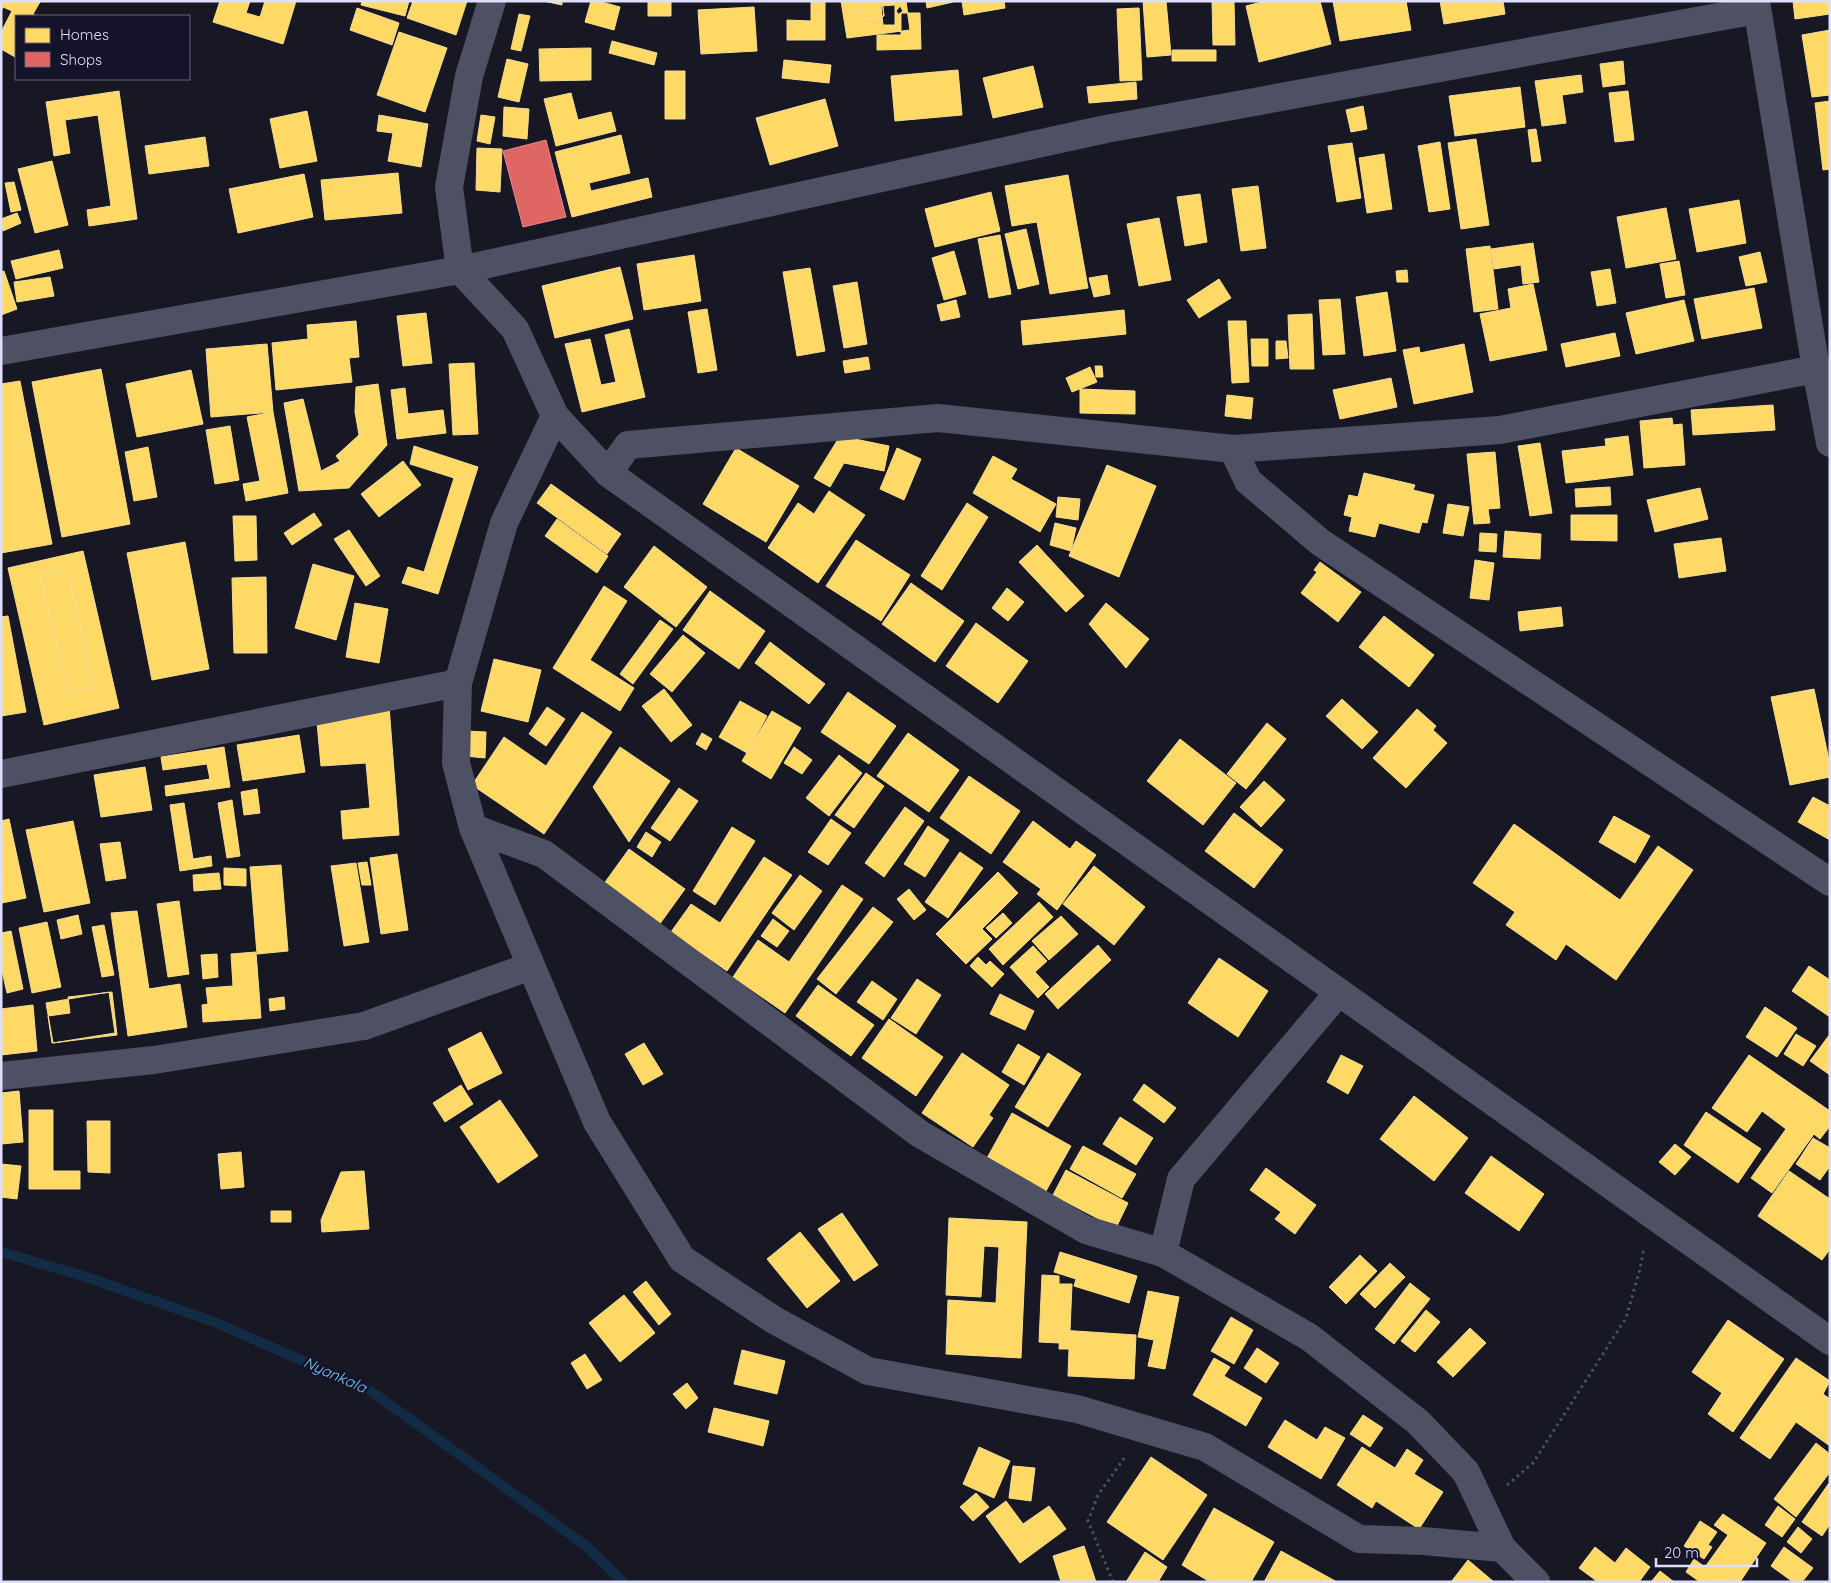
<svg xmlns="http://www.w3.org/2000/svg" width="1831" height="1583" font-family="Quicksand,sans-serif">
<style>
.homes{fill:#ffd966;stroke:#f5db93;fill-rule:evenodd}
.shops{fill:#e06666;stroke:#e08a93}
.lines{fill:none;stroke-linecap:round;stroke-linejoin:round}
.stream{stroke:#132c45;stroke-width:10}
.path{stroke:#47545e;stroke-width:3;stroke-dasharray:2.5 4;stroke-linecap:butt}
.minor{stroke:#4e5063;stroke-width:28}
.labels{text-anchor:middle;stroke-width:5;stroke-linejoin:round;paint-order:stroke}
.water-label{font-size:15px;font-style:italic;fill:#77caf2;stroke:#141329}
</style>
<rect width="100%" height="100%" fill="#181824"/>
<path class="homes" d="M1,1l39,1 -7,12 3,2h-20v38l-1,3 -14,-8v-17l11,-21 -9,-4 -2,4z
M220,1h30l-4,12 14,4 5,-16h31l-13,43 -70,-22z
M362,1h47l-4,15 -44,-11z
M413,1h54l-11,34 -49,-17z
M543,1h19v4z
M591,1h7l22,6 -6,23 -29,-8z
M648,1h23v15h-23z
M811,1h14v39h-38v-20l24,1z
M841,1h20l2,18 21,-3 -2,-15h24l4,29 -63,8z
M861,1h21l2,15 -21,3z
M926,1h27v1l-26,6z
M962,1h42l1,7 -41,7z
M1143,1h23l5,54 -24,2z
M1212,1h22l1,44h-22z
M1265,1h55l11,43 -72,18 -13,-56z
M1333,1h73l5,29 -71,11z
M1440,1h63l2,13 -61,10z
M1793,1h37v13l-35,5z
M895,5v20h-12l-2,-19z
M900,6l3,5 -4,3 1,2 -4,-5z
M754,7l3,44 -56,3 -3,-44z
M357,8l42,15 -7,22 -42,-15z
M1139,8l3,72 -22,1 -3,-72z
M901,13h19l1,36 -44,1v-15h24z
M519,14l11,2 -9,35 -10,-2z
M1830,30v65l-18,2 -10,-62z
M399,32l48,16 -22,64 -48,-17z
M612,41l45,12 -3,12 -45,-12z
M591,48v32l-51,1 -1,-32z
M1172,50h44v11h-44z
M507,59l21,5 -9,38 -21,-5z
M784,60l47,5 -2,18 -47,-5z
M1623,61l2,23 -22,3 -3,-23z
M1033,66l10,41 -50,11 -10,-40z
M958,70l4,45 -67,6 -4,-45z
M665,71h20v48h-20z
M1581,75l2,17 -21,3 4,28 -24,3 -7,-45z
M1136,82l1,17 -48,4 -2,-16z
M1520,87l5,40 -70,9 -6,-40z
M119,91l18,128 -48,7 -2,-16 24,-4 -13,-91 -33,5 5,33 -16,3 -8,-54z
M1628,91l6,49 -19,2 -6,-49z
M571,93l7,27 33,-8 5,19 -60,15 -12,-47z
M825,99l13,47 -68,19 -14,-47z
M1830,101v68l-7,1 -8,-67z
M1363,106l4,23 -16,3 -5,-22z
M504,107l25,2 -2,30 -24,-3z
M307,111l10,50 -37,7 -10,-49z
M379,115l49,9 -7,43 -33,-6 5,-28 -16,-2z
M481,115l14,2 -5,27 -13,-3z
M1536,129l5,32 -9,1 -4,-32z
M621,135l9,38 -41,10 2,8 57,-13 4,19 -80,20 -17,-65z
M205,137l4,29 -60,8 -4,-28z
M1476,139l13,86 -28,4 -13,-86z
M1440,142l10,67 -21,3 -11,-66z
M1352,143l9,55 -24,4 -9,-56z
M477,148l25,1 -2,43 -24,-2z
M1384,154l8,55 -25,4 -8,-55z
M52,161l16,64 -33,8 -17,-64z
M398,173l4,40 -77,7 -4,-40z
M304,174l9,43 -75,16 -9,-44z
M1068,175l20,113 -38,6 -13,-72 -25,4 -7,-40z
M14,182l7,28 -10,2 -6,-29z
M1258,186l8,62 -25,3 -9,-62z
M991,192l9,39 -65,16 -10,-38z
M1200,194l7,48 -22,4 -8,-49z
M1739,200l7,43 -49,9 -8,-43z
M1666,208l10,51 -50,9 -9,-51z
M17,213l4,10 -18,8 -2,-12z
M1159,218l12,62 -32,6 -12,-62z
M1026,229l13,55 -21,5 -13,-55z
M1000,235l11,59 -22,4 -11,-59z
M1533,243l6,39 -16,2 -2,-19 -27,4 -3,-20z
M1490,246l8,63 -24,3 -8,-63z
M59,250l4,18 -47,11 -5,-18z
M954,251l12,43 -22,6 -12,-42z
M1760,252l7,30 -21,4 -7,-29z
M694,255l7,46 -57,9 -7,-46z
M1679,261l6,34 -19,3 -6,-34z
M620,267l13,52 -78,19 -13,-52z
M810,268l15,83 -28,5 -14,-84z
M1610,269l6,34 -19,3 -6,-34z
M1407,270l1,12h-11l-1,-11z
M4,271l13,38 -16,6v-43z
M1107,275l3,19 -16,3 -5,-19z
M50,277l4,19 -37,6 -3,-20z
M1219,279l12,19 -32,20 -12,-18z
M857,282l10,62 -23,4 -11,-62z
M1533,284l14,66 -57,11 -10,-47 31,-6 -3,-19z
M1754,288l8,40 -60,11 -8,-40z
M1387,292l9,59 -32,5 -8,-59z
M1340,299l5,55 -22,1 -4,-55z
M956,300l4,17 -19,4 -4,-16z
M1684,300l10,41 -58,13 -10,-41z
M707,309l10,61 -19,3 -10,-61z
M1124,310l2,24 -103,11 -2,-24z
M426,313l6,50 -29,3 -6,-50z
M1312,314l2,55h-24l-2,-54z
M356,321l3,36 -10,1 3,24 -76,8 -4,-47 36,-4 -1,-14z
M1228,321h18l3,61 -17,1z
M629,329l16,68 -63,15 -17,-68 25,-5 11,46 15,-3 -11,-47z
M1615,333l5,23 -54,11 -5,-23z
M1251,339h17v27h-16z
M1276,341h10l2,17 -12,1z
M267,344l6,68 -62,5 -5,-68z
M1464,344l9,48 -59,12 -11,-54 16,-3 1,6z
M868,357l2,12 -25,4 -2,-12z
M474,363l4,71 -25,1 -4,-71z
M1095,366h7l1,11h-7z
M1090,367l7,15 -25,10 -6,-14z
M101,369l29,155 -68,13 -30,-155z
M191,370l12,54 -66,13 -11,-53z
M1391,378l6,29 -57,12 -7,-29z
M20,381l32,163 -51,9v-169z
M378,384l9,61 -38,43 -50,3 -15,-88 19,-4 18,72 19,-10 -4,-5 23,-21 -4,-23 1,-25z
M405,388l3,26 35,-4 3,23 -49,6 -6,-49z
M1080,389l55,2v23l-55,-1z
M1227,395l26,3 -2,21 -26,-3z
M1773,405l2,25 -82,5 -2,-25z
M273,412l15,81 -42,8 -3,-17 17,-3 -13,-64z
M1672,418l1,7 9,-1 3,41 -41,3 -4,-47z
M230,426l9,54 -24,4 -9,-54z
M840,436l49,10 -5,25 -40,-8 -14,24 -16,-9z
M1628,436l5,39 -67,8 -4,-32 44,-5 -1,-7z
M1540,443l12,70 -22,3 -12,-70z
M414,446l64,21 -40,127 -36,-11 6,-16 16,5 30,-94 -44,-14z
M148,447l9,50 -23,4 -9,-49z
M736,448l63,38 -33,56 -63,-38z
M897,448l24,11 -17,41 -24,-11z
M1495,452l5,56 -12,1 2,14 -16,1 -7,-70z
M993,456l24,13 -6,10 45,25 -16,28 -67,-39z
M403,461l18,24 -42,32 -18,-23z
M1107,465l49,21 -37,91 -50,-21z
M1364,473l51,12 -2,5 21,5 -7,28 -5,-1 -3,11 -40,-10 -4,14 -26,-6 3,-14 -8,-2 5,-20 9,2z
M551,484l70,50 -14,20 -70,-51z
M1610,487l1,18 -35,2 -1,-18z
M1700,488l8,31 -53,13 -8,-32z
M829,491l36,24 -47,68 -50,-35 30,-45 16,11z
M1058,497l22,2 -2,21 -22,-3z
M967,503l21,14 -46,73 -21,-14z
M1448,504l21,3 -6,29 -20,-3z
M314,513l8,12 -30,20 -8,-12z
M1571,515h46v26l-46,-1z
M233,516h23l1,44 -22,1z
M557,519l51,37 -11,17 -52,-37z
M1055,523l21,5 -5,23 -21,-6z
M349,530l31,46 -14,10 -32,-47z
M1505,531l36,3 -1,25 -37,-2z
M1480,533l17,1 -1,18 -17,-1z
M1721,538l5,33 -47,7 -5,-34z
M856,540l54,35 -29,46 -55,-35z
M185,542l24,127 -57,11 -25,-127z
M1037,545l47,51 -18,16 -47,-50z
M654,546l53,41 -31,40 -52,-40z
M83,551l36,157 -75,17 -36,-157zM67,570l27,117 -26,6 -28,-117z
M1475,560l19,3 -5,37 -19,-2z
M1320,562l41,30 -23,30 -37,-29 16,-21 -3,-2z
M313,564l41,12 -18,64 -41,-12z
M67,570l27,117 -26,6 -28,-117z
M266,577l1,76h-33l-2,-75z
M911,583l53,38 -29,41 -53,-38z
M604,586l23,15 -37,59 44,28 -14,23 -67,-43z
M1007,588l17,14 -16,19 -16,-13z
M710,591l55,40 -26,38 -56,-39z
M355,603l33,6 -9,54 -33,-6z
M1106,603l43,36 -23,29 -37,-44z
M1561,607l2,19 -43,5 -2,-19z
M8,616l18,96 -25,4v-99z
M1384,616l50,39 -25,32 -50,-40z
M660,620l13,9 -40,55 -13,-10z
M976,623l52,38 -30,42 -52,-37z
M683,635l22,18 -33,39 -22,-18z
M770,642l55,42 -16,20 -54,-41z
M494,659l47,11 -13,52 -47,-11z
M664,689l28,36 -21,17 -29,-36z
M1814,689l16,76v12l-40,8 -19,-88z
M848,692l48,34 -27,38 -48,-32z
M1342,699l36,33 -16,17 -36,-33z
M740,701l27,15 -20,37 -28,-16z
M389,706l10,129 -56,4 -2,-28 29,-3 -4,-45 -45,3 -5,-54z
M547,707l18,12 -19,27 -17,-12z
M1417,709l19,17 -3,4 14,13 -41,45 -33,-30z
M772,711l29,17 -30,51 -29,-18z
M582,712l30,20 -68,102 -72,-49 32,-48 42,29z
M1267,723l19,16 -40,50 -19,-15z
M466,731l20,1 -1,26 -20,-2z
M702,733l10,6 -6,11 -10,-6z
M908,733l51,37 -30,42 -52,-36z
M299,735l6,37 -62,9 -6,-36z
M1180,739l56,44 -33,42 -56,-44z
M224,747l6,40 -64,9 -1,-10 45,-7 -3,-15 -44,6 -2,-13z
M620,747l50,34 -41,61 -36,-55z
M794,747l18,13 -10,14 -18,-11z
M839,755l23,18 -33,43 -23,-18z
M145,767l7,43 -51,7 -7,-42z
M866,773l18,13 -30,42 -19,-13z
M969,776l51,35 -29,43 -51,-36z
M1264,781l21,19 -24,27 -21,-20z
M679,788l19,13 -28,40 -19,-13z
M257,789l3,24 -16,2 -3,-23z
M1813,797l17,9v34l-32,-18z
M232,800l8,56 -13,2 -9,-55z
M184,803l9,56 18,-3 1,10 -32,5 -10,-66z
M905,807l19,14 -40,56 -19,-14z
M1234,813l49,37 -29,38 -49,-37z
M1614,816l36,20 -15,27 -36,-21z
M9,819l17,79 -24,5 -1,-82z
M831,819l20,14 -23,32 -20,-13z
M73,821l17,82 -46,9 -18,-82z
M1033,821l37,28 6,-8 20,14 -39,55 -20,-16 4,-5 -38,-27z
M1514,824l106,76 38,-54 35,24 -77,110 -50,-36 -10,16 -50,-35 9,-13 -42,-29z
M928,826l21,14 -24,37 -21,-13z
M732,827l23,14 -40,64 -22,-14z
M646,832l15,10 -9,15 -15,-10z
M120,842l6,36 -20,3 -6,-37z
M629,849l56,40 -26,36 -56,-40z
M960,852l23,16 -35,50 -23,-16z
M397,854l11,76 -27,4 -11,-76z
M764,857l28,18 -65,96 -56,-39 20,-28 29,19z
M367,862l4,23h-9l-4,-22z
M356,863l13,79 -25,4 -13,-80z
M281,865l7,86 -31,3 -7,-87z
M1094,866l51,41 -31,38 -51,-41z
M224,868l22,1v17l-22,-1z
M998,872l20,21 -36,36 10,10 -26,25 -30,-30z
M219,873l2,16 -27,2 -1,-16z
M800,875l22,16 -28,39 -22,-17z
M842,885l21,14 -78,114 -52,-36 25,-37 31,22z
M909,889l17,21 -12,10 -17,-21z
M179,901l10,73 -21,3 -11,-73z
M1039,902l14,15 -50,48 -14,-16z
M873,907l20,15 -57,72 -19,-15z
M137,911l12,78 31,-5 7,43 -59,9 -17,-123z
M1003,913l9,10 -16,15 -10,-10z
M78,915l4,19 -21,5 -4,-19z
M1061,916l17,18 -29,26 -17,-19z
M773,919l16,12 -12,16 -16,-11z
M47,922l14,65 -29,6 -13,-65z
M104,925l10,50 -12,2 -10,-50z
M11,931l12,58 -16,4 -6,-27v-33z
M1098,945l13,15 -53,49 -13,-15z
M1033,946l14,15 -12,11 14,15 -11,11 -28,-31z
M256,952l5,66 -58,4 -1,-17 6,-1 -2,-16 27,-2 -2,-32z
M217,954l1,23 -15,2 -2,-24z
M978,957l8,8 4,-4 14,13 -12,13 -22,-21z
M1219,958l49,33 -30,46 -50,-34z
M1809,966l21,14v37l-38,-26z
M917,979l24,16 -25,39 -25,-16z
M872,981l25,18 -14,21 -26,-18z
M818,985l56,40 -23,31 -55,-40z
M109,992l6,41 -62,10 -7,-40z
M112,992l5,43 -65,8 -4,-27 22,-3 -2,-16z
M1000,994l34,17 -9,19 -35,-16z
M284,997l1,12 -15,2 -1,-12z
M33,1005l4,46 -36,4v-46z
M1765,1007l32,21 -20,29 -31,-20z
M889,1019l54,38 -27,39 -54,-38z
M481,1032l21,41 -34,17 -20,-41z
M1796,1034l20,12 -13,20 -19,-12z
M1830,1034v41l-20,-14z
M644,1043l19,31 -20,11 -18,-31z
M1018,1044l22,13 -16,28 -22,-13z
M962,1053l47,32 -20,30 4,3 -20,29 -51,-34z
M1048,1053l33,21 -33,53 -33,-20z
M1341,1055l22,11 -15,28 -21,-12z
M1749,1055l81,56v15l-10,13 -6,-5 -42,59 -21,-15 35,-49 -24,-18 -15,21 -35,-24z
M1144,1084l32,24 -12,15 -31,-23z
M461,1085l12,19 -28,18 -12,-19z
M19,1091l4,51 -22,2v-51z
M1414,1096l54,42 -34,43 -54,-42z
M500,1100l38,56 -40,27 -38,-56z
M29,1110h24v61h27v18h-51z
M1706,1112l55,37 -23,34 -54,-38z
M1012,1113l59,33 -25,45 -59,-33z
M1120,1117l33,21 -17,27 -33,-21z
M87,1121h23v52l-22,-1z
M1813,1138l17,10v18l-10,14 -24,-16z
M1675,1144l16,13 -16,18 -16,-13z
M1083,1146l53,28 -14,24 -52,-29z
M241,1152l3,35 -23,2 -3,-35z
M1491,1156l53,38 -25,37 -54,-38z
M1,1164l20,2 -4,33 -16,-2z
M1266,1168l50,37 -21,29 -20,-15 6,-7 -31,-22z
M1066,1170l62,33 -12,25 -63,-33z
M364,1171l5,58 -47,3 -1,-12 20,-48z
M1789,1171l41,28v50l-8,11 -64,-44z
M271,1211h20v11h-20z
M842,1213l36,52 -24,16 -36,-52z
M949,1218l78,4 -6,136 -75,-4 2,-54 48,3 3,-56 -15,-1 -3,51 -35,-2z
M800,1232l40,49 -33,27 -40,-49z
M1060,1252l77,24 -8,27 -55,-17 2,-7 -22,-7z
M1360,1255l17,16 -31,33 -17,-17z
M1390,1263l15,14 -30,31 -15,-14z
M1042,1275l17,1v8h13l-2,47 -10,-1v13l-21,-1z
M646,1281l25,33 -12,11 -26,-33z
M1410,1283l20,16 -36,45 -19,-15z
M1148,1291l31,6 -14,72 -17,-3 6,-26 -16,-3z
M624,1295l31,38 -35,29 -31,-39z
M1426,1310l14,12 -25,30 -14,-11z
M1231,1317l22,13 -19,34 -23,-13z
M1728,1320l56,39 -51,73 -25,-18 14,-21 -30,-21z
M1470,1328l16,15 -33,34 -16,-15z
M1060,1330l76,5 -2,44 -66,-3 1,-27h-10z
M1257,1348l22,15 -13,20 -22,-15z
M742,1350l43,11 -8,33 -43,-10z
M585,1354l17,26 -15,9 -16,-26z
M1214,1358l16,9 -6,9 38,22 -16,28 -53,-31z
M1796,1358l34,23 -7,13 7,5v47l-34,-24 -26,37 -30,-21z
M687,1383l11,15 -12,11 -13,-15z
M714,1408l55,13 -6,25 -55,-14z
M1363,1415l20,13 -13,19 -20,-13z
M1285,1420l32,20 8,-13 20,11 -24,41 -53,-32z
M1816,1443l14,11v18l-34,45 -22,-18z
M979,1447l31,14 -16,37 -31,-14z
M1362,1447l33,21 12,-19 16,11 -9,14 29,18 -24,37 -43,-28 -4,7 -35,-23z
M1151,1457l56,38 -44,65 -56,-38z
M1013,1466l22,2 -4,33 -22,-3z
M1829,1483l1,41 -8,12 -20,-14z
M976,1493l13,14 -16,14 -13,-14z
M1006,1501l17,23 26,-18 17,23 -46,34 -34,-47z
M1778,1506l17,13 -13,18 -17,-12z
M1214,1508l60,34 -23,40h-41l-28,-17z
M1723,1514l43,29 -26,39h-40l-14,-10 8,-13 11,8 23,-32 -14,-10z
M1700,1521l17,11 -9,13 4,2 -8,12 -20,-13z
M1798,1527l14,12 -11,14 -14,-11z
M1084,1546l12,36h-35l-8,-26z
M1595,1547l20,16 11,-15 24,19 -11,15h-41l-19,-14z
M1784,1547l29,21 -11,14h-9l-22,-16z
M1281,1551l56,31h-73z
M1145,1552l22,15 -9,15h-32z
M1468,1560l26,22h-43z
M1660,1571l14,11h-23z"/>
<path class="shops" d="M546,140l20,77 -43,10 -20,-76z"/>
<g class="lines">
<path class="stream" d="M1,1252l82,24 129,45 159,70 214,154 38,37"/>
<path class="path" d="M1507,1485l26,-22 93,-145 14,-49 4,-21
M1113,1582l-25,-61 10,-26 27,-38"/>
<path class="minor" d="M492,1l-23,75 -20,111 11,83 55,59 40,87 53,57 1222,868
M1756,1l60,368 14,74
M1,351l459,-81 646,-141 651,-119
M555,416l-51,107 -46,160 -2,80 17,65 124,294 85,137 92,61 94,51 209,38 128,38 154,92 64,2 79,7
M1233,449l15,32 72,61 510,340
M608,473l20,-28 310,-27 295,31 267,-19 316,-61
M1,774l457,-91
M473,828l71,26 376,280 166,96 77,23 146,84 109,85 48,50 36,76 34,34
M1,1076l153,-16 210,-34 167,-60
M1163,1253l18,-74 158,-187"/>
</g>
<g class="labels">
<g class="water-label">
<text transform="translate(335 1375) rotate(24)" y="5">Nyankala</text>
</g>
</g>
<rect width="1831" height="1583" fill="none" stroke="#dfdffc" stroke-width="5"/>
<rect x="15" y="15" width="175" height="65" fill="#141329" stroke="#65657d"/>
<rect x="25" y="28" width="25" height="15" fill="#ffd966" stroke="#65657d"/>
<text x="60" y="40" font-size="15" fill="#dfdffc">Homes</text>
<rect x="25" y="52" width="25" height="15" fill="#e06666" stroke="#65657d"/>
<text x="60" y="65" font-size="15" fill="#dfdffc">Shops</text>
<path d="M1656 1558v8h101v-8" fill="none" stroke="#dfdffc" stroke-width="2.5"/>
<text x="1664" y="1558" font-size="15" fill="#dfdffc" stroke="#141329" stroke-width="4" paint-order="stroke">20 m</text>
</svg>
